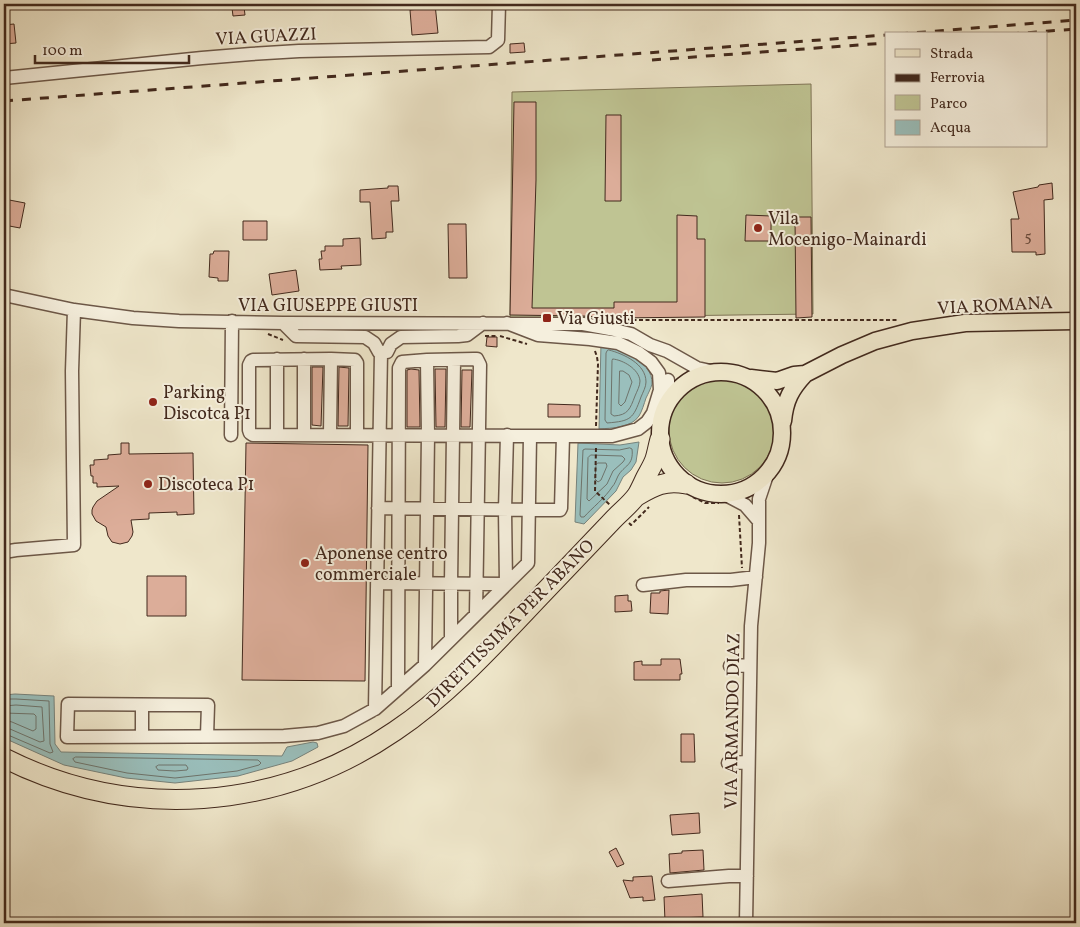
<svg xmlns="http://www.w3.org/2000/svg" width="1080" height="927" font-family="Vollkorn,serif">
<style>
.green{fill:#bfc493;stroke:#807658}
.water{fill:#9abfbc;stroke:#77837c}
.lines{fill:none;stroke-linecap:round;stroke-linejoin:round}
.shore{stroke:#6e746c;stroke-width:1}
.building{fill:#dcad99;stroke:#42291d}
.minor-casing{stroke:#6d5848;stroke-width:15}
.major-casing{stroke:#42291d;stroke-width:19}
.highway-casing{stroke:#42291d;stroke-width:21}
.path{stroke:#42291d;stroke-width:2;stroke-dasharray:4 2.5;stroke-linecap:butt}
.minor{stroke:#f5efdd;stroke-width:12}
.major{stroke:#efe7cb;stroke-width:16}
.highway{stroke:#efe7cb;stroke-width:19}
.rail{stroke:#42291d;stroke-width:3;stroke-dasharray:9 9;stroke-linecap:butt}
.poi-dot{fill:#8f2418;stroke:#f5efdd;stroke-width:2}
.labels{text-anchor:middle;stroke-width:4;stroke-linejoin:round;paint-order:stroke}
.number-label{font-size:15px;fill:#684a3c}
.street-label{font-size:18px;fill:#42291d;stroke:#f5efdd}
.poi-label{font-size:18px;fill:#42291d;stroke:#f5efdd;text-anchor:start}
</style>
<rect width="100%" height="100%" fill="#efe7cb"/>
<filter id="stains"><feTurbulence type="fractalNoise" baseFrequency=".004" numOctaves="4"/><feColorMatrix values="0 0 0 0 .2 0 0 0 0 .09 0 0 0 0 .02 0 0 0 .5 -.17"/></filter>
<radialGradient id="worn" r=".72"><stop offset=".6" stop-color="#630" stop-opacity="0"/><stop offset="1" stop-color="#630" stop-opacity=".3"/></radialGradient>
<path class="green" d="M811,84l2,230 -303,4 2,-226z
M669 430a53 53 0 1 1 106 0a53 53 0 1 1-106 0Z"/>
<path class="water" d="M601,343c18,5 52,17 51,41 -1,4 -4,10 -6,14 -2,6 -4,13 -7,18 -8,12 -27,12 -40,13z
M639,442l-3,20 -5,8 -8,7 -7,14 -32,33 -9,-2 3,-79 42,2z
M15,694l39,2 1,48 6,8 221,4 5,-9 26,-5 4,1 1,4 -26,14 -54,15 -63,7 -49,-5 -62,-13 -60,-27v-43z"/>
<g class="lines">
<path class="shore" d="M609,350c15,4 37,14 37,32 0,5 -3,10 -5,15 -8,22 -10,24 -34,26l-2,-3 1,-67 1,-2z
M613,359c10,1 26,10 27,22 0,5 -3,10 -5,15 -5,13 -7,19 -21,20l-3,-2 1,-53z
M620,371h3l6,4 3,7 -7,20 -4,4 -2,-2z
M630,448l2,1c2,17 -8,16 -14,27 -2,4 -3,8 -6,11 -6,10 -20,21 -28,30h-3l-1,-2 3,-65 2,-1 34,1z
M591,455l31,1 3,3 -2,3 -10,9 -6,13 -18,17 -2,-2 1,-41z
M598,463h8l1,3 -6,14 -3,2 -3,-3 1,-14z
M4,699h12l33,2 1,43 3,8 -3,1 -42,-18 -4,-1
M4,706l12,-1 26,2 2,34 -4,1 -30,-13 -6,-1
M4,713l30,1 2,2v13l-3,2 -21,-9 -8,-2
M76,757l182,3 3,3 -2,2 -22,6 -62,7 -48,-5 -52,-11 -2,-3z
M159,765h27l2,3 -1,2 -12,1 -17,-1 -2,-3z"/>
</g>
<path class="building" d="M419,4h16l3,29 -26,2 -2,-25 9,-1z
M244,7l1,8 -12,1 -1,-8z
M14,24l2,19 -12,1v-19z
M524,43l1,9 -15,1v-9z
M514,102h22v78l-4,128h82v-6h63v-87l20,1v23h8v78l-91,1 -31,-2 -73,-1z
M606,115h15v86h-16z
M1052,183l1,16 -9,1 1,54 -9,1v-3h-24l-1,-33h8l-6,-27 25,-5 1,-2z
M388,186h10l1,15h-8l2,31h-7v6l-14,1 -2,-37h-10v-12l28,-2z
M4,199l21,4 -5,25 -16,-3z
M746,215l25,1v25h-26z
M795,217h16l1,100 -16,1z
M243,221h24v19h-24z
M448,224h18l1,54h-18z
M360,238l1,27 -20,1 1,3 -22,1 -1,-11h3l-1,-8h4v-5h18v-7z
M214,251h15l-1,30h-10v-3l-9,-1 1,-23h3z
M296,270l3,21 -27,4 -3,-21z
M487,337h10v10l-11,-1z
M312,367h11l-2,59 -9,-1z
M339,367l10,1 -1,58h-10z
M411,369l8,1 1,57h-13v-57z
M435,369h11l-1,58h-9z
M462,370h10l-2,57h-9z
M548,404l32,1v12h-32z
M121,443h8v11l64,-1 1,61 -17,1v-3l-28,1v6l-18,1 2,12 -1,4 -4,6 -8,2 -8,-2 -4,-6 -2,-9 -10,-6 -4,-7v-4l1,-3 4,-6 22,-15 -22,1v-4h-4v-7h-2l-1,-11h4v-5l14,-1v-4l13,-1z
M246,443l122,2 -3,236 -123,-1z
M147,576h39v40h-39z
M669,590l-1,24 -18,-1 1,-20h9v-2z
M628,595v6h3l1,10 -17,1v-16z
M661,659h19l2,15h-2v6h-46v-18l8,-1v4h19z
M681,734h13l1,28h-14z
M699,813l1,20 -28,2 -2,-20z
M616,848l8,16 -7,3 -8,-15z
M703,850l1,20 -34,3 -1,-19 13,-1v-2z
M652,876l3,24 -12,1v-4l-13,1 -7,-18 10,1v-4z
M702,894l1,23 -27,1 1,2 -12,1 -1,-24z"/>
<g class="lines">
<defs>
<path id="minor" d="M4,78l198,-20 49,-4 48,-3 190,-4 9,-7 1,-36
M4,295l70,15 59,8 46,3 104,2 300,1 27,5 21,5 19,11 17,6 30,17 18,4
M283,323l13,13 69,1 9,6 5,9h8l4,-8 10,-7 57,-1 9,-1 16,-12
M665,406l3,-19v-7
M277,434v-75
M304,434v-75
M330,434l1,-75
M231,435l1,-114
M357,435v-72l-2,-3 -24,-1 -78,1 -2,1 -2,4v65l1,3 3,2 359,1 26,-7 9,-7 6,-9 7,-23 -1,-17 -8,-11 -12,-9 -21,-10 -28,-4 -52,-4 -31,-12
M726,495l19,10 13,15
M378,508l182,2 1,-2 2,-72
M4,552l12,-2 58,-5 -1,-86 -1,-88 2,-61
M377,583l129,1 -1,-74 2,-75
M643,585l43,-5h45l25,-3
M451,639v-56l3,-223
M425,665l3,-230 -1,-75
M730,666l20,-1
M398,689l1,-321 3,-6 25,-2 47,-1h3l3,6 -4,249
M375,709l6,-357
M142,736v-31
M207,736l1,-31 -140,-1 -1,33 217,-1 34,-3 26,-7 31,-17 50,-44 103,-102 2,-127
M728,763l20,-1
M668,881l61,-5h18
M746,923l5,-297 8,-83v-44l8,-24"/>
<path id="major" d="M660 433a61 61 0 1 1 122 0a61 61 0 1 1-122 0Z
M751,378l26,3 17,-6 11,-1 37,-19 33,-14 37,-10 53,-8 111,-2
M783,421c2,-21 8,-32 22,-47"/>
<path id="highway" d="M637,496c17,-10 28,-16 49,-12
M4,758c127,64 274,53 391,-27 58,-39 106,-94 154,-144 21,-22 42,-44 62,-65 8,-9 19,-17 26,-27 3,-5 6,-12 9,-18 3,-6 7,-12 9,-18 2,-6 3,-13 5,-20"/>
</defs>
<use href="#minor" class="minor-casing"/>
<use href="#major" class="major-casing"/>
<use href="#highway" class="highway-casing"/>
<path class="path" d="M626,320h273
M268,334l15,6
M485,336h11
M500,336l27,8
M595,351l2,6 1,7 -2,62
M596,448l-1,43 15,14
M693,497l12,6h14
M739,515l3,53
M629,523l2,2 18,-18"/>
<use href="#minor" class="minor"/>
<use href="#major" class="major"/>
<use href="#highway" class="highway"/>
<path class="rail" d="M899,34l177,-14
M1010,34l66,-5
M652,60l234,-17
M4,101l882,-66"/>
</g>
<g class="poi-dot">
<circle cx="758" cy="228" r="5"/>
<rect x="542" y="313" width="10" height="10" rx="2.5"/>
<circle cx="153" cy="402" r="5"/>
<circle cx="148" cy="484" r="5"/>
<circle cx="305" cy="563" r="5"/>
</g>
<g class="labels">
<g class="number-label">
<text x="1028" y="241">5</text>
</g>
<g class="street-label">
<text transform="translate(266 36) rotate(-3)" y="6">VIA GUAZZI</text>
<text x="328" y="311">VIA GIUSEPPE GIUSTI</text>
<text transform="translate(995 305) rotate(-3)" y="6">VIA ROMANA</text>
<text transform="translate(510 623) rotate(-45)" y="6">DIRETTISSIMA PER ABANO</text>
<text transform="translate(732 721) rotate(-89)" y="6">VIA ARMANDO DIAZ</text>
</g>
<g class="poi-label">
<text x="768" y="224">Vila<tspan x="768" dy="21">Mocenigo-Mainardi</tspan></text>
<text x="557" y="324">Via Giusti</text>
<text x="163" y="398">Parking<tspan x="163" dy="21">Discotca P1</tspan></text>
<text x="158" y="490">Discoteca P1</text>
<text x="315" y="559">Aponense centro<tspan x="315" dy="21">commerciale</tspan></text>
</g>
</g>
<rect width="1080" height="927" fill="none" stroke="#efe7cb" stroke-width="20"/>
<rect x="5" y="5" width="1070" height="917" fill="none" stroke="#42291d" stroke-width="2.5"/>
<rect x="10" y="10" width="1060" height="907" fill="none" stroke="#42291d"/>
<rect x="885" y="32" width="162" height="115" fill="#f5efdd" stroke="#ada090"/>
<rect x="895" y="49" width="25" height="8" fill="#efe7cb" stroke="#ada090"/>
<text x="930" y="58" font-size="15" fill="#42291d">Strada</text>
<rect x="895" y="74" width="25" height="8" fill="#42291d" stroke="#ada090"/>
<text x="930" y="82" font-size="15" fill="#42291d">Ferrovia</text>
<rect x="895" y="95" width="25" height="15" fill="#bfc493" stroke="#ada090"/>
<text x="930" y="108" font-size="15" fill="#42291d">Parco</text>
<rect x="895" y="120" width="25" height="15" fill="#9abfbc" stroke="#ada090"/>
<text x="930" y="132" font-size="15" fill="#42291d">Acqua</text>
<path d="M35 55v8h154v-8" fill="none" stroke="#42291d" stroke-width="2.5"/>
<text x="42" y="55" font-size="15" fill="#42291d" stroke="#f5efdd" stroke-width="4" paint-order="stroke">100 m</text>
<rect width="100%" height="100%" filter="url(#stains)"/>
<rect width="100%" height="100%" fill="url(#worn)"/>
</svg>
